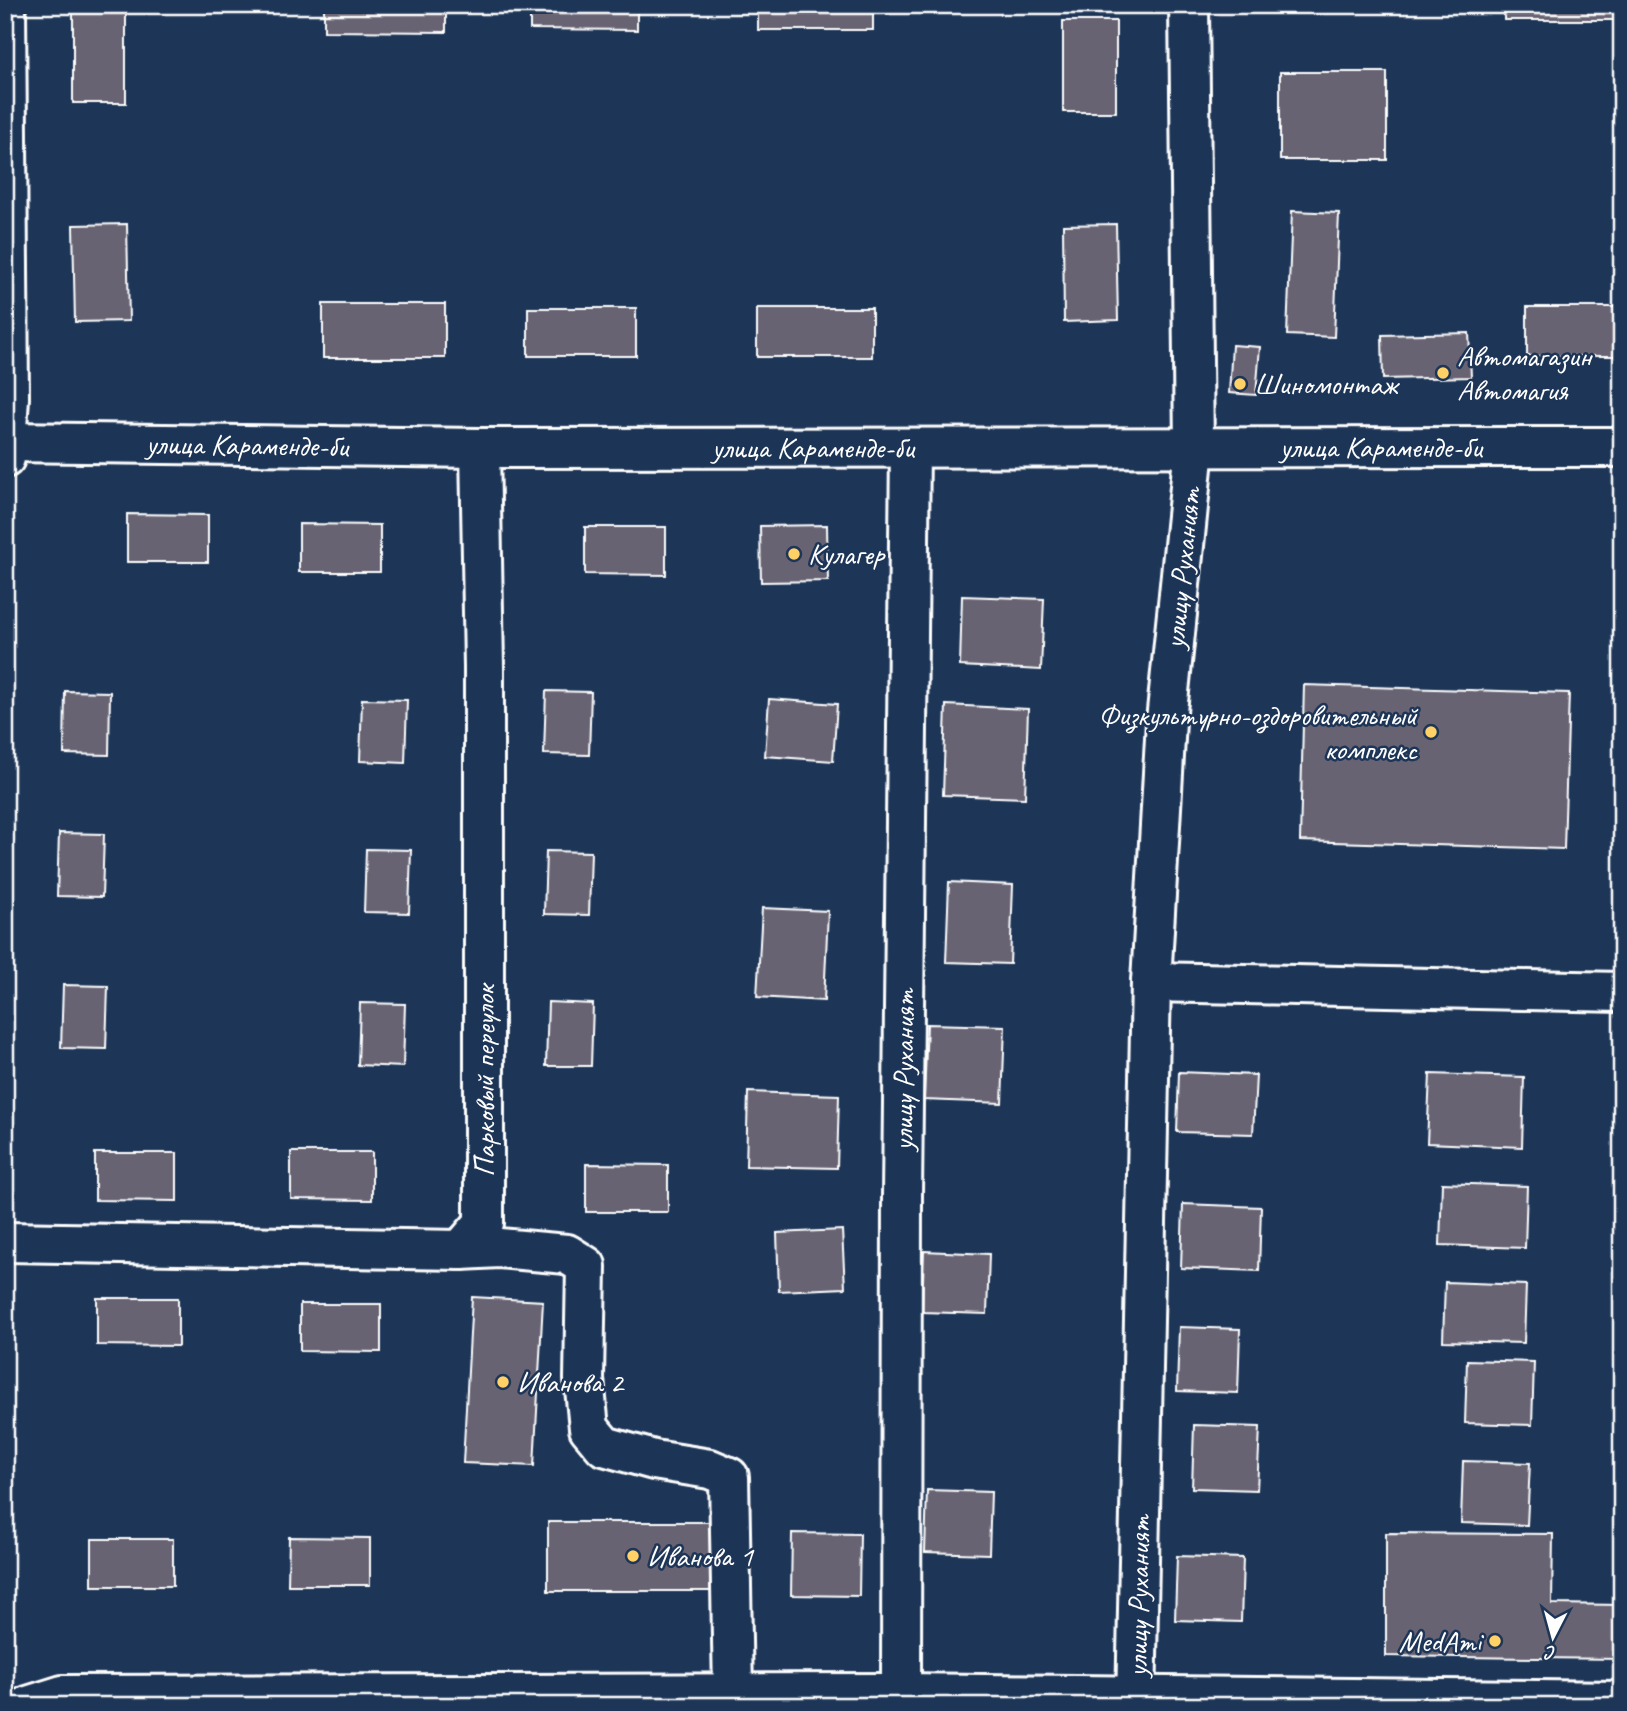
<svg xmlns="http://www.w3.org/2000/svg" width="1627" height="1711" font-family="Caveat,sans-serif">
<style>
.building{fill:#676373;stroke:#fff;stroke-width:2}
.lines{fill:none;stroke-linecap:round;stroke-linejoin:round}
.minor-casing{stroke:#fff;stroke-width:44}
.minor{stroke:#1d3557;stroke-width:38}
.poi-dot{fill:#ffd166;stroke:#1d3557;stroke-width:2.5}
.labels{text-anchor:middle;stroke-width:5;stroke-linejoin:round;paint-order:stroke}
.poi-label{font-size:30px;fill:#fff;stroke:#1d3557;text-anchor:start}
.street-label{font-size:30px;fill:#fff;stroke:#1d3557}
</style>
<rect width="100%" height="100%" fill="#1d3557"/>
<filter id="ink" filterUnits="userSpaceOnUse"><feTurbulence type="fractalNoise" baseFrequency=".0143" numOctaves="2"/><feDisplacementMap in="SourceGraphic" scale="14" xChannelSelector="R" yChannelSelector="G"/><feConvolveMatrix kernelMatrix="1 2 1 2 8 2 1 2 1" color-interpolation-filters="sRGB"/></filter>
<g filter="url(#ink)">
<path class="building" d="M324,5h122v27l-122,-1z
M530,5h107v25l-107,-1z
M758,5h115v25h-115z
M1504,5h118v15h-118z
M73,11l53,1v91h-53z
M1063,21h53v91h-53z
M1280,72h107v88h-107z
M1292,211l47,2 -5,124 -47,-2z
M127,224l2,97 -54,1 -2,-97z
M1116,224l2,96 -54,2 -1,-97z
M323,304h122v54h-122z
M1527,307h95v49h-95z
M528,308h108v48h-108z
M757,308h115v49h-115z
M1469,333l2,44 -88,2 -1,-44z
M1232,345l28,2 -4,48 -27,-2z
M127,514l81,1v47h-81z
M299,524l81,1v47h-81z
M827,525l1,56 -67,1 -1,-56z
M585,527h81v48l-81,-1z
M962,596l82,3 -3,71 -81,-4z
M1304,685l265,8 -5,156 -264,-8z
M65,691l45,1 -1,63 -45,-1z
M546,691l45,1 -2,63 -45,-1z
M362,699l45,1 -2,63 -45,-2z
M769,699l68,5 -4,57 -68,-5z
M946,705l82,4 -3,89 -82,-3z
M59,833l45,1 -2,63 -45,-1z
M366,849l45,1 -2,63 -45,-1z
M546,851l45,1 -2,63 -45,-1z
M949,882l64,3 -3,79 -64,-2z
M762,908l66,3 -4,90 -67,-4z
M63,985l45,1 -2,63 -45,-1z
M548,1002l45,2 -2,62h-45z
M360,1003l45,1 -2,63 -45,-2z
M927,1024l78,2 -3,77 -78,-3z
M1179,1072l77,3 -3,59 -76,-2z
M1430,1074l94,3 -2,70 -95,-4z
M748,1092l91,3 -2,73 -91,-2z
M291,1152h81v48l-81,-1z
M95,1153h82v48l-82,-1z
M586,1164l82,1v47h-82z
M1442,1183l85,3 -2,62 -85,-3z
M1183,1204l78,3 -2,64 -78,-3z
M842,1230l3,58 -66,3 -2,-58z
M924,1251l65,3 -2,60 -65,-2z
M1445,1282l81,3 -2,58 -81,-2z
M472,1297l71,4 -9,165 -71,-3z
M97,1298h81v48l-81,-1z
M300,1304h81v48l-81,-1z
M1179,1327l61,2 -2,64 -61,-2z
M1467,1360l67,2 -2,63 -67,-2z
M1194,1425l66,2 -3,63 -65,-2z
M1463,1461l67,2 -3,62 -66,-2z
M927,1490l64,2 -2,62 -64,-2z
M548,1522h170v69h-170z
M792,1533l68,1 -1,62 -68,-1z
M1386,1533l167,1 -1,70 70,1v54l-236,-3z
M289,1537l81,1v47h-82z
M92,1539h81v47h-81z
M1177,1556l66,2 -2,64 -66,-2z"/>
<g class="lines">
<defs>
<g id="minor">
<path d="M1189,5l5,443 -28,273 -15,261 471,10"/>
<path id="s1" d="M5,442l475,6 1142,-1"/>
<path d="M5,458l4,-60 -3,-393"/>
<path d="M5,1242l456,8 23,-27v-556l-4,-219"/>
<path d="M461,1250l38,-2 68,6 19,12 -2,113 5,49 15,18 50,14 56,9 19,8 4,216"/>
<path id="s2" d="M901,1693l1,-497 8,-748"/>
<path d="M28,1706l35,-11 838,-2 721,8"/>
<path id="s3" d="M1136,1706l15,-724"/>
</g>
</defs>
<use href="#minor" class="minor-casing"/>
<use href="#minor" class="minor"/>
</g>
</g>
<g class="poi-dot">
<circle cx="1443" cy="373" r="7"/>
<circle cx="1240" cy="384" r="7"/>
<circle cx="794" cy="554" r="7"/>
<circle cx="1431" cy="732" r="7"/>
<circle cx="503" cy="1382" r="7"/>
<circle cx="633" cy="1556" r="7"/>
<circle cx="1495" cy="1641" r="7"/>
</g>
<g class="labels">
<g class="poi-label">
<text x="1457" y="366">Автомагазин<tspan x="1457" dy="34">Автомагия</tspan></text>
<text x="1254" y="394">Шиномонтаж</text>
<text x="808" y="564">Кулагер</text>
<text x="1417" y="725" text-anchor="end">Физкультурно-оздоровительный<tspan x="1417" dy="34">комплекс</tspan></text>
<text x="517" y="1392">Иванова 2</text>
<text x="647" y="1566">Иванова 1</text>
<text x="1481" y="1651" text-anchor="end">MedAmi</text>
</g>
<g class="street-label">
<text dy="10" stroke="none"><textPath href="#s1" startOffset="242">улица Караменде-би</textPath></text>
<text dy="10" stroke="none"><textPath href="#s1" startOffset="808">улица Караменде-би</textPath></text>
<text dy="10" stroke="none"><textPath href="#s1" startOffset="1376">улица Караменде-би</textPath></text>
<text transform="translate(1182 568) rotate(-84)" y="10">улицу Руханият</text>
<text dy="10" stroke="none"><textPath href="#s2" startOffset="623">улицу Руханият</textPath></text>
<text transform="translate(484 1081) rotate(-90)" y="10">Парковый переулок</text>
<text dy="10" stroke="none"><textPath href="#s3" startOffset="110">улицу Руханият</textPath></text>
</g>
</g>
<rect width="1627" height="1711" fill="none" stroke="#1d3557" stroke-width="28"/>
<rect x="14" y="14" width="1599" height="1683" fill="none" stroke="#fff" stroke-width="2.5" filter="url(#ink)"/>
<g transform="translate(1553 1637) rotate(186)" stroke="#1d3557" stroke-width="5" paint-order="stroke">
<path d="M0-5L12 26L0 18L-12 26Z" fill="#ffffff"/>
<text y="-10" font-size="19" font-weight="bold" text-anchor="middle" fill="#ffffff">С</text>
</g>
</svg>
